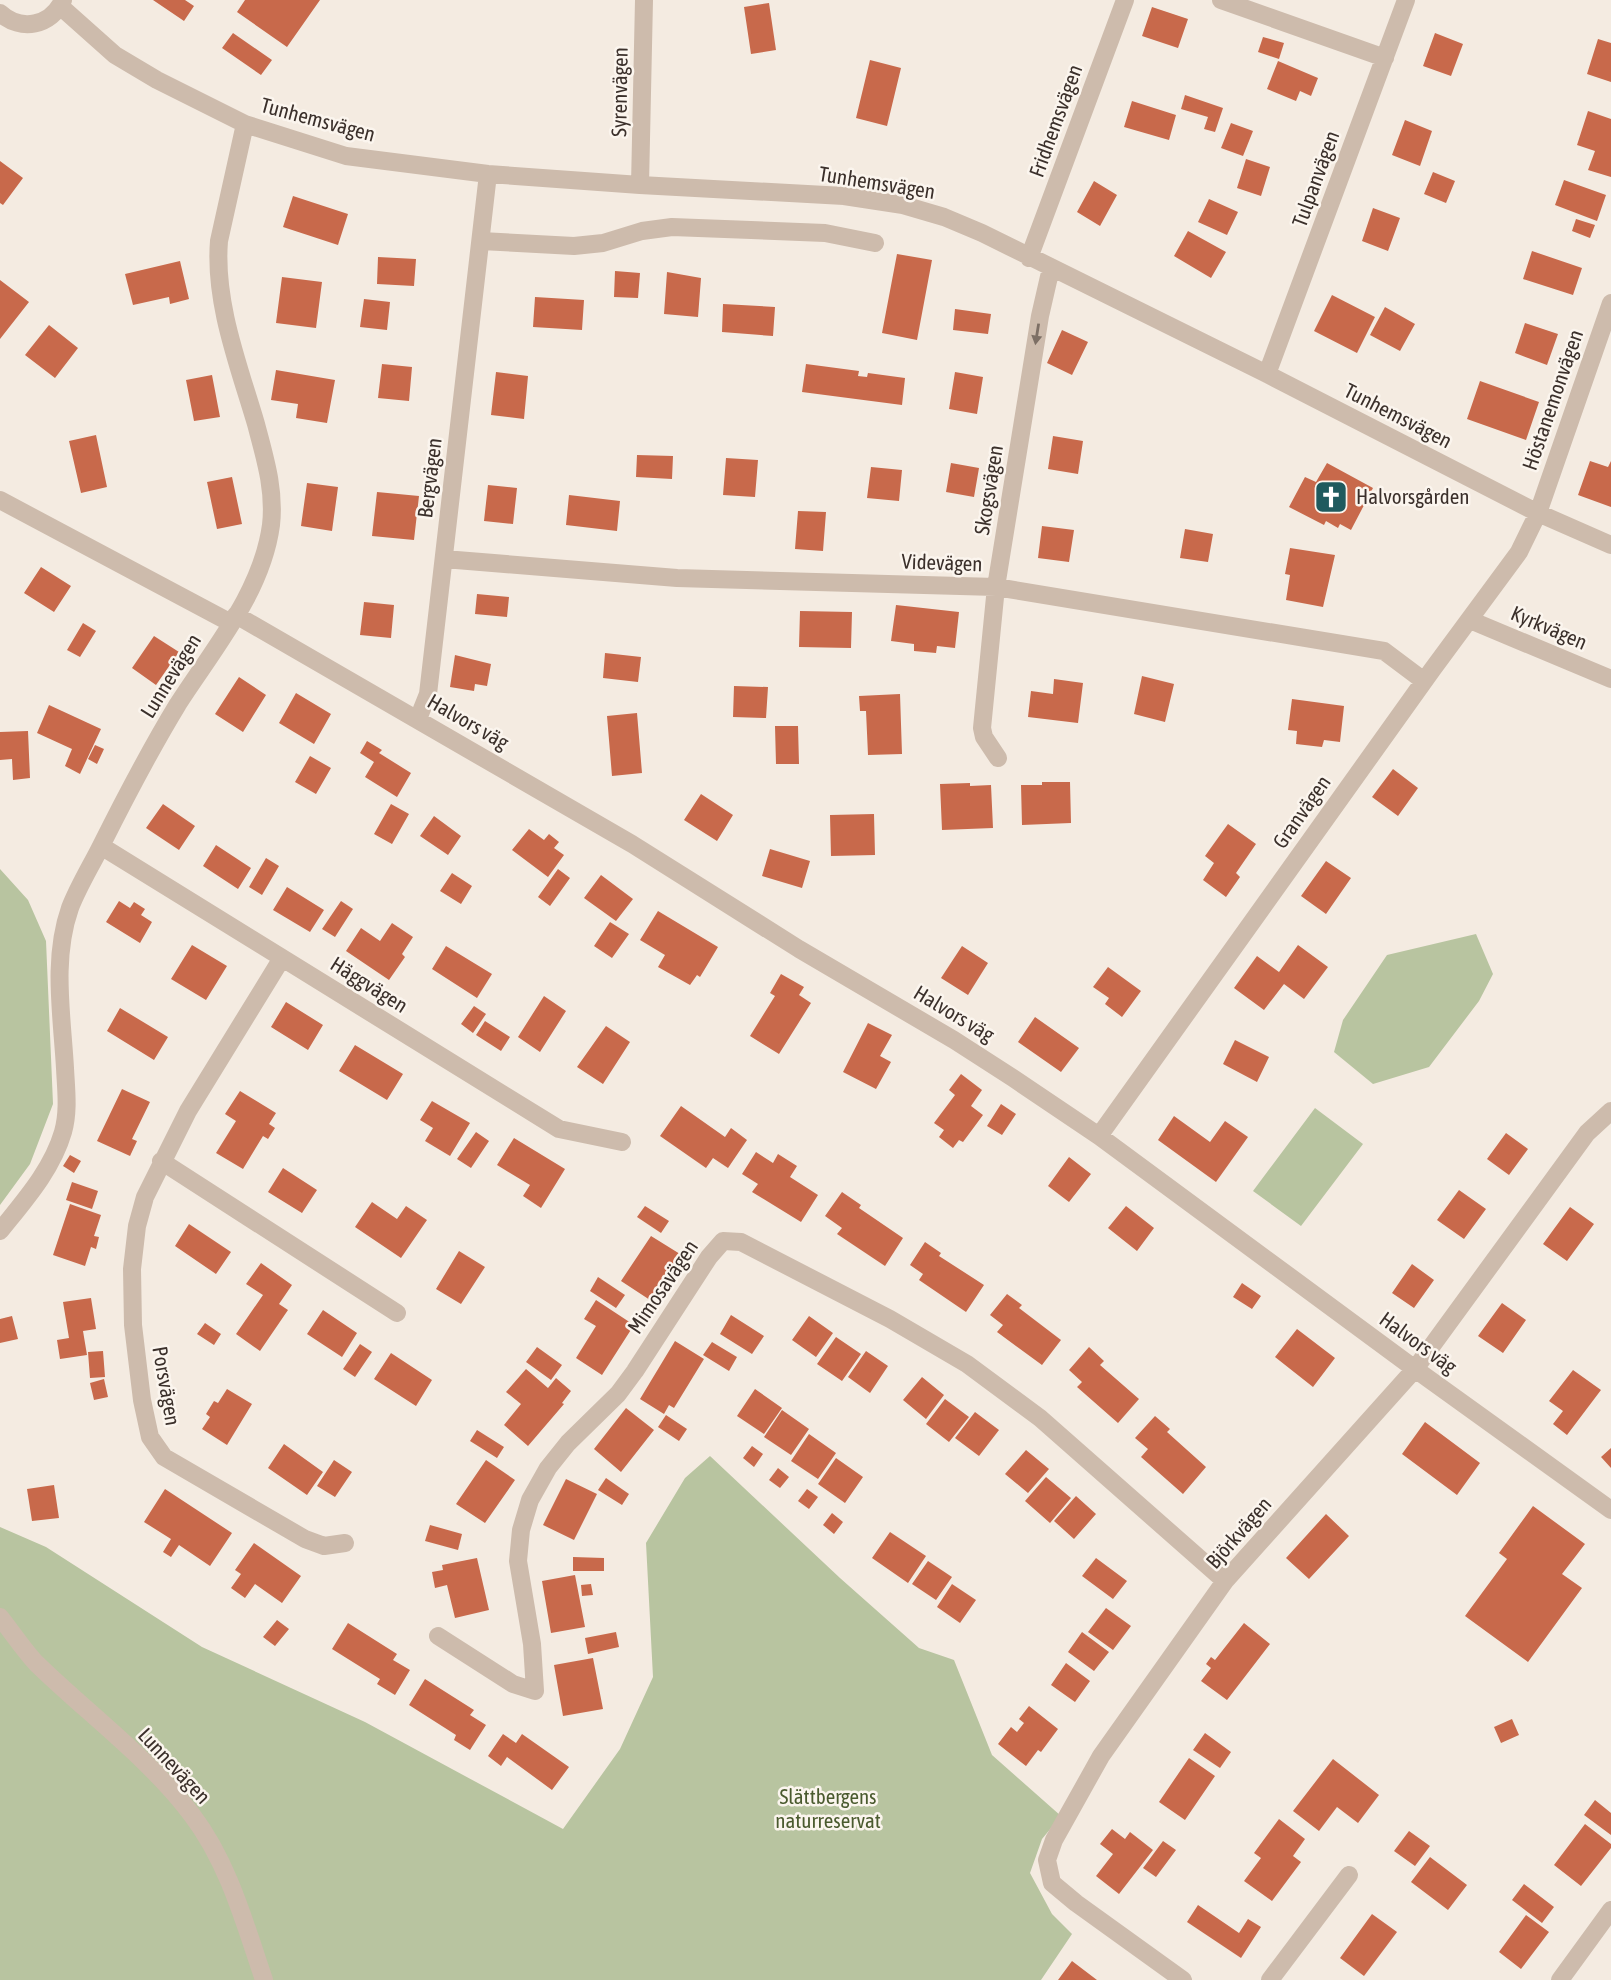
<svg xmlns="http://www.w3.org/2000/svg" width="1611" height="1980" font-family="'Asap Condensed',sans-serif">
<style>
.green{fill:#b8c4a0}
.building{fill:#c8694b}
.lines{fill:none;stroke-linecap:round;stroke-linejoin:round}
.minor{stroke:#cdbbac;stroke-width:18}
.oneway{fill:#7d6f65}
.labels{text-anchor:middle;stroke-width:5;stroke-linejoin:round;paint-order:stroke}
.street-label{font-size:21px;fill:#3b302b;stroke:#fbf5ee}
.poi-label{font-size:21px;fill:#3b302b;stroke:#fbf5ee;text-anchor:start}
.park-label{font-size:21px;fill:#4a5a2e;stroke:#fbf5ee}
</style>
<rect width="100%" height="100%" fill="#f4ebe1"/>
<path class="green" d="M0,869l28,31 18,41 7,163 -23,60 -30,41z
M1476,934l17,40 -14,27 -50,66 -56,17 -39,-32 9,-32 44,-65z
M1315,1108l48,36 -62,82 -48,-35z
M710,1456l130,122 79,70 35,12 38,95 69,61 -19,23 -12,34 22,41 20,20 -31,46h-1041v-453l46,20 156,100 163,75 198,107 57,-80 33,-72 -7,-134 39,-65z"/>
<path class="building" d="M153,0h32l9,6 -10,15z
M245,0h75l-33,47 -50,-35z
M769,3l7,47 -25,4 -7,-47z
M1152,7l36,12 -10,29 -36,-12z
M233,33l39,27 -11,15 -39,-27z
M1435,33l28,11 -12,32 -28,-10z
M1263,37l21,6 -5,16 -21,-7z
M1598,39l13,4v39l-24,-8z
M870,60l31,8 -14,58 -31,-8z
M1278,61l40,17 -7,18 -11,-5 -4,10 -29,-12z
M1185,95l38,13 -8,24 -11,-3 4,-12 -27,-8z
M1132,101l44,14 -7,25 -45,-13z
M1588,111l23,8v58l-23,-7 7,-19 -18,-6z
M1405,120l27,11 -12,35 -28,-11z
M1231,123l22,8 -10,25 -22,-8z
M1246,159l24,8 -9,29 -24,-8z
M0,161l23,17 -20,27 -3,-2z
M1433,172l22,9 -9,22 -22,-9z
M1564,180l42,15 -9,26 -42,-16z
M1094,181l23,14 -17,31 -23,-14z
M916,190l15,4 -1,5 -15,-5z
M293,196l55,18 -10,31 -55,-18z
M1209,199l29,13 -11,23 -29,-13z
M1373,208l27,10 -12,33 -26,-10z
M1576,219l19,6 -5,13 -18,-7z
M1188,231l38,21 -15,26 -37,-22z
M1532,251l50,17 -9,27 -50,-16z
M897,254l35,6 -15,80 -35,-7z
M378,257l38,2 -2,27 -37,-2z
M180,261l9,38 -19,5 -1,-7 -36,8 -8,-31z
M615,271l25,2 -2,25 -24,-1z
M667,272l34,6 -3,39 -34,-3z
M282,277l40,5 -6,46 -40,-5z
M0,280l29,22 -29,37z
M1332,295l43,22 -18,36 -43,-22z
M535,297l49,3 -2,30 -49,-3z
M364,299l26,3 -3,28 -27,-3z
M723,304l52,3 -2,29 -51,-4z
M1385,307l30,17 -15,27 -30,-16z
M955,309l36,5 -3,20 -35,-4z
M1525,323l33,11 -11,31 -32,-12z
M49,325l29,23 -23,30 -30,-23z
M1062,330l26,12 -16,33 -25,-12z
M382,364l30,3 -3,34 -31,-3z
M806,364l53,7 -1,5 9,1 1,-4 37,5 -3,27 -100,-13z
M276,370l59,10 -8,43 -31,-5 2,-14 -27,-4z
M496,372l32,4 -4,43 -33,-4z
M955,372l28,5 -6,37 -28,-5z
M212,375l8,42 -26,4 -8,-41z
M1480,381l59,21 -13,38 -59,-21z
M96,435l11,52 -26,6 -12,-52z
M1053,436l30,5 -5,33 -30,-5z
M637,455l36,1 -1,23 -36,-2z
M726,458l32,2 -3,37 -32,-2z
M1611,461v46l-33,-12 12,-34 18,6z
M951,463l28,5 -5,29 -28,-5z
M1327,463l46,25 -22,42 -11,-6 -2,4 -12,-7 -2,4 -35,-18 16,-30 11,5z
M871,467l31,3 -3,31 -32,-3z
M232,477l10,47 -25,5 -10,-47z
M307,483l31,4 -6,44 -31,-5z
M488,485l29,3 -4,36 -29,-3z
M377,492l42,4 -5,44 -42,-4z
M569,495l51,6 -3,30 -51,-6z
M798,511l28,1 -3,39 -28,-2z
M1042,526l32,4 -5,32 -31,-4z
M1185,529l28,5 -5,28 -28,-4z
M1290,548l45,7 -12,52 -37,-7 4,-25 -5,-1z
M41,567l30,19 -17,26 -30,-19z
M477,594l32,3 -2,20 -32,-3z
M364,602l30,3 -3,33 -31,-3z
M896,605l63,7 -4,36 -18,-2 -1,7 -22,-2v-7l-23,-3z
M800,611l52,1 -1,36 -52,-1z
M83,623l13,8 -16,26 -13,-7z
M154,636l25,16 -23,33 -24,-17z
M605,653l36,4 -3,25 -35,-4z
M455,655l36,9 -4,22 -12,-2 -1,7 -24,-4z
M1142,676l32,8 -9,38 -31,-8z
M239,677l27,18 -23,37 -28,-18z
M1054,679l29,4 -5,40 -50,-6 3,-26 22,3z
M734,686l34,1 -2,31 -33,-1z
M296,693l35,21 -17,30 -35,-21z
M900,694l2,60 -34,1 -2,-44h-6l-1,-15z
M1292,699l52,7 -4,36 -16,-2 -2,7 -26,-3 1,-13 -9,-1z
M49,705l52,24 -21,45 -15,-8 7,-17 -35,-16z
M637,713l5,60 -30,3 -5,-60z
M775,726h23l1,38h-23z
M28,731l2,47 -17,2 -1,-21 -12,1v-28z
M367,741l15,9 -3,3 32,20 -14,24 -32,-20 9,-15 -14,-9z
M95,745l9,4 -7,15 -9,-5z
M310,756l21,12 -15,26 -21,-12z
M1393,769l25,19 -20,28 -26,-19z
M1042,782h28l1,41 -49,2 -1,-40h21z
M970,783v3l21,-1 2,43 -51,2 -2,-46z
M701,794l32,21 -16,26 -33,-21z
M163,804l32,22 -16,24 -33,-22z
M391,804l18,10 -17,30 -18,-10z
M874,814l1,41 -44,1 -1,-41z
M434,816l27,20 -13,19 -28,-19z
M1228,824l28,20 -20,29 4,4 -14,20 -23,-17 11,-17 -9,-7z
M529,829l15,11 5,-6 10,8 -5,6 10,7 -16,22 -36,-27z
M216,845l35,23 -13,21 -35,-23z
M770,849l40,12 -8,27 -40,-12z
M266,858l13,8 -17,29 -13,-8z
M1326,861l25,17 -25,36 -25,-18z
M558,869l12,9 -20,28 -12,-9z
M452,873l20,13 -11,18 -21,-13z
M601,875l32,24 -17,22 -32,-23z
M287,887l37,23 -14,22 -37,-22z
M119,901l11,7 4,-6 11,7 -4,6 11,7 -12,21 -34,-21z
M341,901l12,8 -18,28 -13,-8z
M658,911l60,36 -18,30 -3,-2 -7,10 -32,-18 7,-12 -25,-15z
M610,922l19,12 -17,24 -18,-12z
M392,923l21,14 -11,17 3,3 -16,23 -43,-29 15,-23 19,13z
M192,945l35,21 -21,34 -35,-21z
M1298,945l30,22 -24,32 -20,-15 -20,26 -30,-22 23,-32 22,16z
M446,946l46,28 -15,24 -45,-29z
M962,946l26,17 -20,32 -27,-17z
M1108,967l33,24 -19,26 -17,-13 4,-6 -16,-11z
M781,974l23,13 -5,8 12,8 -32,51 -29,-18 25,-40 -5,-3z
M544,996l22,15 -26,41 -22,-15z
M286,1002l37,23 -15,25 -37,-23z
M474,1006l12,8 -13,19 -12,-9z
M120,1008l48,29 -14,23 -47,-29z
M1035,1017l44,31 -18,24 -43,-30z
M485,1021l25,16 -9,14 -25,-16z
M868,1023l24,12 -12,21 11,6 -15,27 -33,-17z
M606,1026l24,16 -27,42 -26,-17z
M1235,1040l34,17 -12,25 -34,-18z
M355,1045l48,29 -16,26 -48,-29z
M961,1074l21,16 -11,16 12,9 -20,27 -4,-2 -6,8 -14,-11 5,-7 -10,-7 21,-28 -6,-5z
M122,1089l28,13 -18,37 5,2 -7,15 -33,-15z
M240,1091l36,22 -7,11 6,4 -7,11 -5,-3 -20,33 -27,-16 20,-32 -11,-7z
M432,1101l38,22 -20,33 -25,-15 8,-13 -13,-8z
M1001,1104l15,10 -14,21 -15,-9z
M681,1106l44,31 6,-9 16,12 -19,28 -15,-10 -7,10 -46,-32z
M1174,1116l36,26 15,-21 23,16 -32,45 -58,-42z
M476,1132l13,9 -18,27 -14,-9z
M1506,1133l22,16 -19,26 -22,-16z
M514,1138l51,31 -24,39 -18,-12 7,-11 -33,-20z
M756,1152l17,11 5,-9 19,12 -7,11 28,18 -17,27 -49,-30 6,-8 -16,-10z
M70,1155l11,6 -7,12 -11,-7z
M1069,1157l22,17 -22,28 -21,-16z
M283,1168l34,22 -15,23 -34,-21z
M72,1182l26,9 -6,18 -26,-9z
M1459,1190l27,19 -22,30 -27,-19z
M842,1192l19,13 -2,3 44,30 -18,28 -48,-32 5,-6 -17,-12z
M372,1202l25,17 9,-13 21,14 -26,38 -46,-31z
M70,1204l31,11 -7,21 5,1 -3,12 -5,-2 -6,19 -32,-11z
M645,1206l24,15 -8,12 -24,-16z
M1126,1206l28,22 -17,23 -29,-23z
M1570,1207l24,17 -27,37 -24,-17z
M189,1224l42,28 -15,22 -41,-28z
M651,1236l29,18 -30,46 -29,-19z
M925,1242l16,11 -2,3 45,29 -18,27 -47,-32 4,-6 -13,-9z
M459,1251l26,16 -24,37 -25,-15z
M261,1263l31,22 -13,19 9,6 -28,41 -24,-17 27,-39 -17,-11z
M1412,1264l22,16 -20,28 -22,-15z
M598,1277l27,18 -9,13 -26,-17z
M1242,1283l19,13 -9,13 -19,-12z
M1007,1294l15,11 -3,3 42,32 -19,25 -45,-33 6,-7 -13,-10z
M91,1298l5,31 -13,2 4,24 -27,4 -3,-19 12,-2 -6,-36z
M596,1300l38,25 -32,50 -26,-17 20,-32 -12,-7z
M1502,1303l24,17 -23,33 -25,-17z
M323,1310l34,23 -15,24 -35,-23z
M731,1315l33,21 -12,18 -32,-20z
M12,1316l6,23 -18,4v-24z
M809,1316l24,17 -17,24 -24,-17z
M205,1323l16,11 -7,11 -17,-11z
M1297,1329l38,29 -22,29 -38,-30z
M836,1337l25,17 -19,27 -25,-17z
M675,1341l29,18 -30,49 -5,-3 -5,9 -24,-15z
M712,1342l25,15 -8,14 -26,-16z
M360,1344l12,8 -17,25 -12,-8z
M537,1347l25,18 -11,15 -25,-18z
M1089,1347l15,14 -4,4 39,34 -21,24 -41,-36 5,-5 -13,-12z
M103,1351l2,26 -15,1 -2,-26z
M866,1351l22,15 -18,27 -22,-16z
M391,1353l41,27 -16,26 -42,-27z
M526,1369l22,19 8,-10 15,13 -9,12 2,1 -36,42 -24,-21 17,-21 -15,-12z
M1573,1370l28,20 -34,45 -14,-11 10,-13 -14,-10z
M922,1377l22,18 -18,24 -23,-19z
M104,1379l4,18 -14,3 -4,-17z
M227,1389l25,15 -25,41 -25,-16 8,-12 -4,-3 8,-13 4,2z
M755,1389l27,19 -18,26 -27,-18z
M945,1399l24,18 -20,25 -23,-18z
M626,1408l28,22 -33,42 -27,-23z
M782,1410l27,19 -18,26 -27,-18z
M975,1412l24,18 -20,26 -24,-18z
M666,1415l21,14 -8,12 -21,-14z
M1155,1416l15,13 -3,3 39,35 -23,27 -42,-37 7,-8 -13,-11z
M1425,1422l55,41 -23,32 -55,-41z
M477,1430l27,17 -7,11 -27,-17z
M809,1434l27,19 -18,26 -27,-18z
M284,1444l39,28 -16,23 -39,-27z
M752,1446l11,8 -9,13 -11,-9z
M1611,1448v20l-10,-11z
M1026,1450l23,19 -21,24 -23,-19z
M836,1458l27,19 -18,26 -27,-19z
M334,1460l18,12 -17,25 -18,-11z
M486,1460l29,20 -30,43 -29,-19z
M778,1468l11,9 -9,11 -11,-8z
M1046,1477l25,21 -21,25 -25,-22z
M606,1478l23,16 -7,11 -24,-15z
M566,1479l31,15 -23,46 -31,-15z
M54,1485l5,33 -27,3 -5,-32z
M165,1489l67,44 -22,33 -31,-21 -8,12 -8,-5 8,-13 -27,-17z
M807,1489l11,8 -9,12 -11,-8z
M1076,1496l20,18 -22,25 -20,-18z
M1533,1506l52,38 -23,30 20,14 -54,74 -63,-46 42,-57 -8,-6z
M832,1513l11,9 -9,12 -11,-9z
M1326,1514l23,22 -40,43 -23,-21z
M430,1525l32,9 -4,16 -33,-9z
M890,1532l36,24 -18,27 -36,-25z
M254,1543l47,33 -19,27 -27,-19 -10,14 -14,-10 10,-14 -6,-4z
M573,1557l31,1v13h-31z
M477,1558l12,52 -34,8 -8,-33 -12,3 -3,-16 11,-2 -1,-5z
M1096,1558l31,23 -14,18 -31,-23z
M928,1561l24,16 -16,23 -24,-16z
M575,1575l10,52 -34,6 -9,-52z
M591,1584l2,11 -11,1 -1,-11z
M952,1584l24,16 -16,23 -23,-16z
M1106,1608l25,18 -18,24 -25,-18z
M277,1620l12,9 -14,17 -12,-9z
M348,1623l49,31 -4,6 17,10 -15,25 -18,-11 3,-5 -48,-30z
M1244,1623l26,21 -43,56 -26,-19 10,-13 -5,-4 5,-7 4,3z
M616,1632l3,15 -31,7 -3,-16z
M1082,1632l27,20 -15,19 -26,-19z
M593,1658l10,51 -40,7 -9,-51z
M1066,1663l24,18 -15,21 -24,-17z
M425,1679l49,31 -4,5 16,10 -16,25 -16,-10 2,-5 -47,-30z
M1029,1706l29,23 -17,23 -3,-2 -12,16 -28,-22 13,-17 6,5 7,-9 -5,-4z
M1512,1719l7,16 -18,8 -7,-16z
M1205,1733l26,19 -11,16 -27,-18z
M503,1734l13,9 6,-9 47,33 -17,23 -45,-33 -6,9 -13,-10z
M1189,1758l26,18 -30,44 -26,-18z
M1333,1759l46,36 -21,28 -21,-16 -18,24 -26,-20z
M1595,1800l16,13v22l-27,-20z
M1279,1819l26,20 -12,17 8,6 -29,39 -28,-20 17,-23 -7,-5z
M1585,1824l26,20v4l-30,38 -27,-21z
M1112,1829l13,10 5,-7 23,18 -34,44 -23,-18 17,-22 -13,-10z
M1409,1831l21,15 -15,20 -21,-15z
M1163,1841l13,9 -20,27 -13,-9z
M1430,1857l37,28 -19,25 -37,-28z
M1524,1884l30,23 -12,16 -30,-23z
M1198,1905l41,28 9,-14 13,8 -20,31 -54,-36z
M1372,1914l25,18 -33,44 -24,-18z
M1526,1915l23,17 -28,37 -22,-17z
M1072,1961l25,19h-39z"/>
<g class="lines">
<path class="minor" d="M1221,0l164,58
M60,6l55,49 42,25 88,44 101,32 142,18 152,11 204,11 59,9 41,12 38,16 285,141 271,139 73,32
M0,13c21,19 51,13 63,-13
M640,185l4,-185
M481,241l93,5 29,-3 39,-12 30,-4 153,6 50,10
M1029,258l96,-258
M1267,374l139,-374
M0,500l231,123
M444,559l233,19 319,9 388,64 40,30
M236,615l396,229 167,105 155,91 59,38 86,58 316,233 196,141
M1470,620l141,59
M418,719l10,-25 60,-520
M998,758l-14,-21 -2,-9 14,-141 44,-271 11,-48
M101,846l458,283 63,13
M282,958l-94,153 -43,86 -8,29 -5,43 1,56 9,75 8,37 14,20 141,82 19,7 21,-3
M1099,1136l333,-466 87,-118 19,-39 73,-210
M161,1161l236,152
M0,1231c24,-30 52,-61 63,-99 6,-21 3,-43 2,-64 -3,-53 -13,-109 5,-160 8,-21 21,-42 31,-62 24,-48 49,-96 77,-142 36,-56 84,-112 93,-179 4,-35 -6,-67 -15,-101 -17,-58 -42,-121 -37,-183l26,-117
M0,1617c12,15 23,32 36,46 50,49 114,96 156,152 36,47 53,109 72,165
M438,1636l75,48 22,7 -3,-47 -14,-83 3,-31 9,-30 18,-32 20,-25 50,-49 17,-23 74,-114 14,-16 18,1 149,77 77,45 73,54 185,163
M1183,1980l-107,-77 -24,-20 -5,-23 7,-20 47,-84 124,-175 190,-212 172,-236 24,-22
M1270,1980l79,-105
M1560,1980l51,-70"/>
</g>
<defs><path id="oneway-solid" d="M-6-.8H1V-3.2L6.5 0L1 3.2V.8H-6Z" transform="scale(1.75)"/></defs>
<use class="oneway" href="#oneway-solid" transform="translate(1037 334) rotate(99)"/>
<defs>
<symbol id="church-square" viewBox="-11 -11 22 22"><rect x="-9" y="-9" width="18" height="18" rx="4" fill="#1f5a5e" stroke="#fbf5ee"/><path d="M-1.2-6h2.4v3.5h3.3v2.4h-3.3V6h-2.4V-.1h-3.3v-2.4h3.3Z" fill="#fff"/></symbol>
</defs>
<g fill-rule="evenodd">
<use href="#church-square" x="1312" y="478" width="38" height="38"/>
</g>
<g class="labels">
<g class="street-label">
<text transform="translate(620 92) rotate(-89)" y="7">Syrenvägen</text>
<text transform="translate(318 120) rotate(15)" y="7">Tunhemsvägen</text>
<text transform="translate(1056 121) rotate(-70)" y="7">Fridhemsvägen</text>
<text transform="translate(1316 179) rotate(-70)" y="7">Tulpanvägen</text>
<text transform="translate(877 183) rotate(9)" y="7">Tunhemsvägen</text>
<text transform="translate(1553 400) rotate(-71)" y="7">Höstanemonvägen</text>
<text transform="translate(1398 416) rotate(27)" y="7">Tunhemsvägen</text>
<text transform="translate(430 478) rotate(-83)" y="7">Bergvägen</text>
<text transform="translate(989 490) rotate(-81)" y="7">Skogsvägen</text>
<text transform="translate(942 563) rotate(2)" y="7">Videvägen</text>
<text transform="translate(1549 628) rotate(23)" y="7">Kyrkvägen</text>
<text transform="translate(171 676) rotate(-58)" y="7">Lunnevägen</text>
<text transform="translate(468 722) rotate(30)" y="7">Halvors väg</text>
<text transform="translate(1302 812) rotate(-55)" y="7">Granvägen</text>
<text transform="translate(369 985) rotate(32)" y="7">Häggvägen</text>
<text transform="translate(954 1014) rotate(31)" y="7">Halvors väg</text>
<text transform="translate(663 1287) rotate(-56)" y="7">Mimosavägen</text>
<text transform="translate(1418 1343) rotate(36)" y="7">Halvors väg</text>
<text transform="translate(166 1386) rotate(80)" y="7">Porsvägen</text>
<text transform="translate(1239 1533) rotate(-49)" y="7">Björkvägen</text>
<text transform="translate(174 1766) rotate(47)" y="7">Lunnevägen</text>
</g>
<g class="poi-label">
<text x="1356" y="504">Halvorsgården</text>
</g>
<g class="park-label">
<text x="828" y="1804">Slättbergens<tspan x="828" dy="24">naturreservat</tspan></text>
</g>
</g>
</svg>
